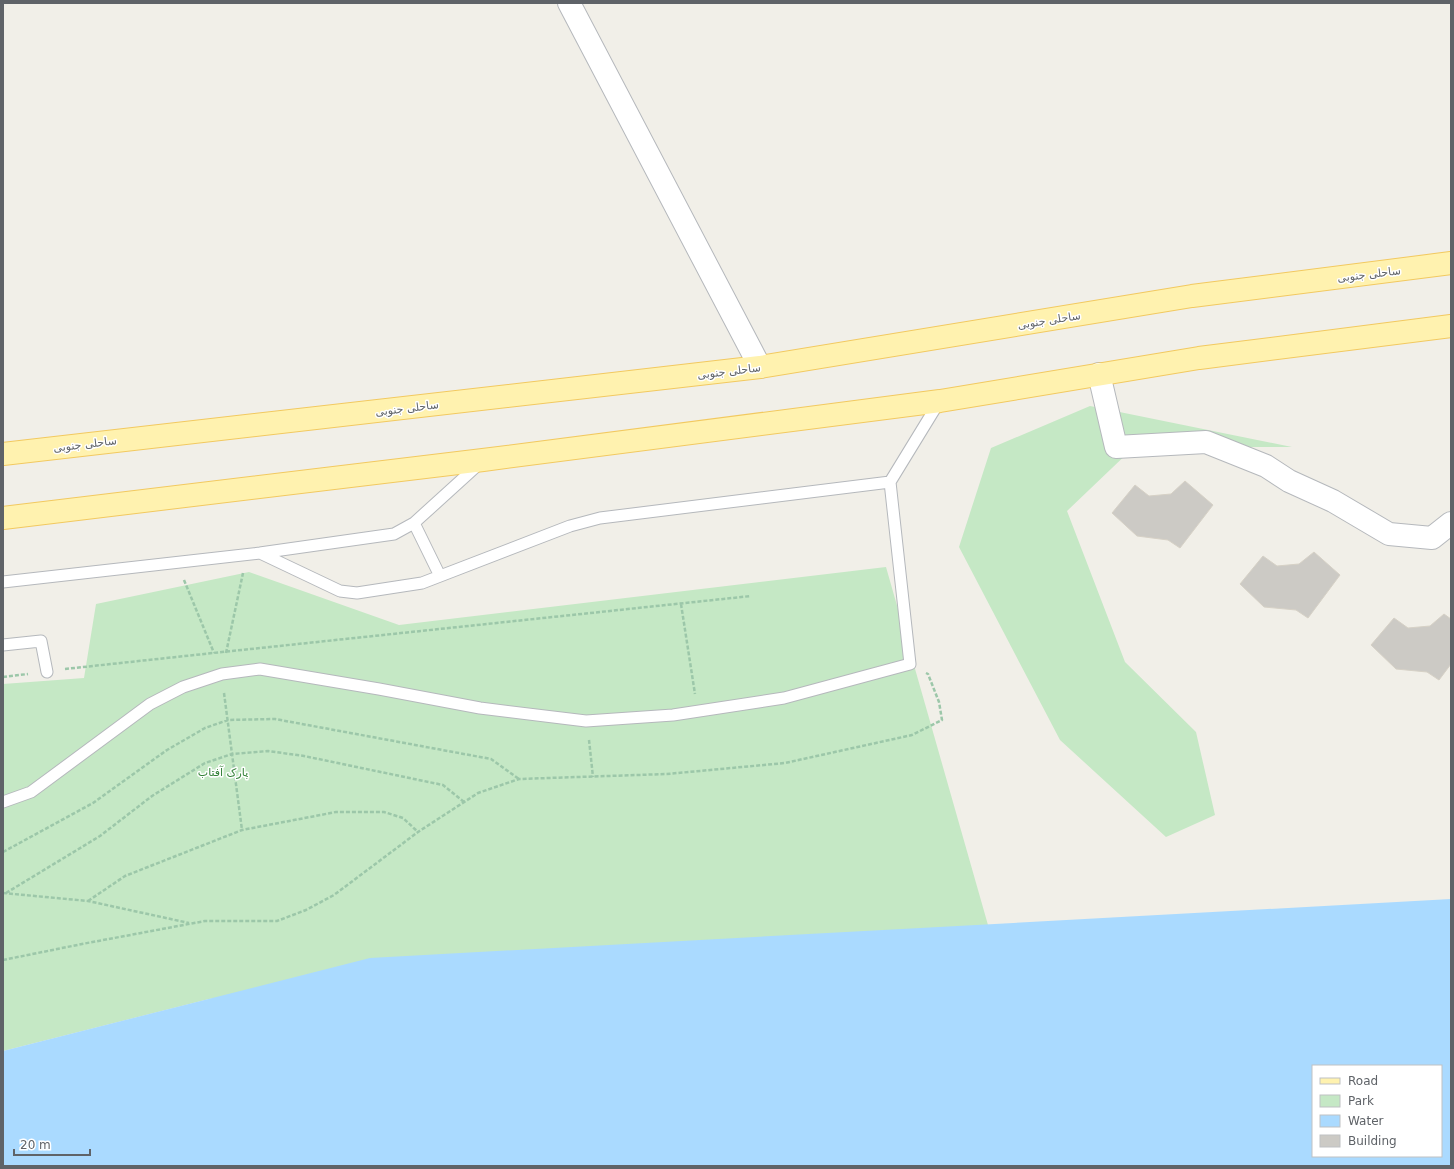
<svg xmlns="http://www.w3.org/2000/svg" width="1454" height="1169" font-family="'DejaVu Sans','Noto Sans Arabic',sans-serif">
<style>
.green{fill:#c5e8c5}
.water{fill:#aadaff;fill-rule:evenodd}
.building{fill:#cccac5;stroke:#d6d1c6}
.lines{fill:none;stroke-linecap:round;stroke-linejoin:round}
.service-casing{stroke:#b5b8bc;stroke-width:13}
.minor-casing{stroke:#b5b8bc;stroke-width:24}
.primary-casing{stroke:#f2c960;stroke-width:24}
.path{stroke:#9cc7a9;stroke-width:2.5;stroke-dasharray:4 2;stroke-linecap:butt}
.service{stroke:#fff;stroke-width:11}
.minor{stroke:#fff;stroke-width:22}
.primary{stroke:#fff2af;stroke-width:22}
.labels{text-anchor:middle;stroke-width:3;stroke-linejoin:round;paint-order:stroke}
.street-label{font-size:11px;fill:#5f6368;stroke:#fff}
.park-label{font-size:11px;fill:#348238;stroke:#fff}
</style>
<rect width="100%" height="100%" fill="#f1efe8"/>
<path class="green" d="M1090,406l202,41h-158l-67,64 58,151 71,70 19,83 -49,22 -106,-97 -101,-193 32,-99z
M886,567l102,358 -541,46 -238,28 -206,52v-367l81,-6 12,-74 153,-32 150,53z"/>
<path class="water" d="M1451,899v267h-1448v-115l367,-93zM1313,1066h128v90h-128z"/>
<path class="building" d="M1185,481l28,24 -33,43 -12,-8 -31,-4 -25,-23 23,-28 14,11 22,-2z
M1314,552l26,23 -32,43 -12,-8 -32,-3 -24,-23 23,-28 14,10 22,-2z
M1444,614l7,5v45l-12,16 -12,-8 -31,-3 -25,-24 23,-27 14,10 22,-2z"/>
<g class="lines">
<defs>
<path id="service" d="M414,523l26,53
M260,553l80,38 17,2 65,-10 148,-57 30,-8 290,-36
M3,582l257,-29 134,-19 20,-11 65,-59
M3,645l38,-4 6,31
M3,802l28,-10 119,-88 33,-17 39,-13 38,-5 119,20 101,19 106,13 87,-6 111,-17 126,-34 -20,-182 49,-80"/>
<path id="minor" d="M569,3l191,364
M1099,374l17,73 90,-5 60,24 23,15 44,20 56,33 43,4 19,-15"/>
<path id="primary" d="M3,454l757,-87 432,-71 259,-33
M3,518l480,-58 457,-59 259,-43 252,-32"/>
</defs>
<use href="#service" class="service-casing"/>
<use href="#minor" class="minor-casing"/>
<use href="#primary" class="primary-casing"/>
<path class="path" d="M184,580l30,73
M681,604l14,90
M226,653l17,-80
M65,669l148,-16 538,-57
M3,677l25,-3
M224,693l18,137
M589,740l4,37
M3,852l90,-49 74,-53 38,-22 23,-8 47,-1 216,40 28,20
M3,893l85,8 101,22
M6,893l94,-57 52,-40 53,-33 27,-9 36,-3 36,5 139,29 21,17
M88,901l37,-25 117,-46 94,-18h48l19,6 15,14
M3,960l79,-16 123,-23h72l29,-11 28,-15 84,-63 60,-39 41,-14 148,-5 118,-11 127,-28 30,-15 -3,-18 -11,-28 -2,-1"/>
<use href="#service" class="service"/>
<use href="#minor" class="minor"/>
<use href="#primary" class="primary"/>
</g>
<g class="labels">
<g class="street-label">
<text transform="translate(1369 274) rotate(-7)" y="4">ساحلی جنوبی</text>
<text transform="translate(1049 320) rotate(-9)" y="4">ساحلی جنوبی</text>
<text transform="translate(729 371) rotate(-7)" y="4">ساحلی جنوبی</text>
<text transform="translate(407 408) rotate(-7)" y="4">ساحلی جنوبی</text>
<text transform="translate(85 444) rotate(-7)" y="4">ساحلی جنوبی</text>
</g>
<g class="park-label">
<text x="223" y="776">پارک آفتاب</text>
</g>
</g>
<rect width="1454" height="1169" fill="none" stroke="#5f6368" stroke-width="8"/>
<rect x="1312" y="1065" width="130" height="92" fill="#ffffff" stroke="#bfc1c3"/>
<rect x="1320" y="1078" width="20" height="6" fill="#fff2af" stroke="#bfc1c3"/>
<text x="1348" y="1085" font-size="12" fill="#5f6368">Road</text>
<rect x="1320" y="1095" width="20" height="12" fill="#c5e8c5" stroke="#bfc1c3"/>
<text x="1348" y="1105" font-size="12" fill="#5f6368">Park</text>
<rect x="1320" y="1115" width="20" height="12" fill="#aadaff" stroke="#bfc1c3"/>
<text x="1348" y="1125" font-size="12" fill="#5f6368">Water</text>
<rect x="1320" y="1135" width="20" height="12" fill="#cccac5" stroke="#bfc1c3"/>
<text x="1348" y="1145" font-size="12" fill="#5f6368">Building</text>
<path d="M14 1149v6h76v-6" fill="none" stroke="#5f6368" stroke-width="2"/>
<text x="20" y="1149" font-size="12" fill="#5f6368" stroke="#ffffff" stroke-width="3" paint-order="stroke">20 m</text>
</svg>
